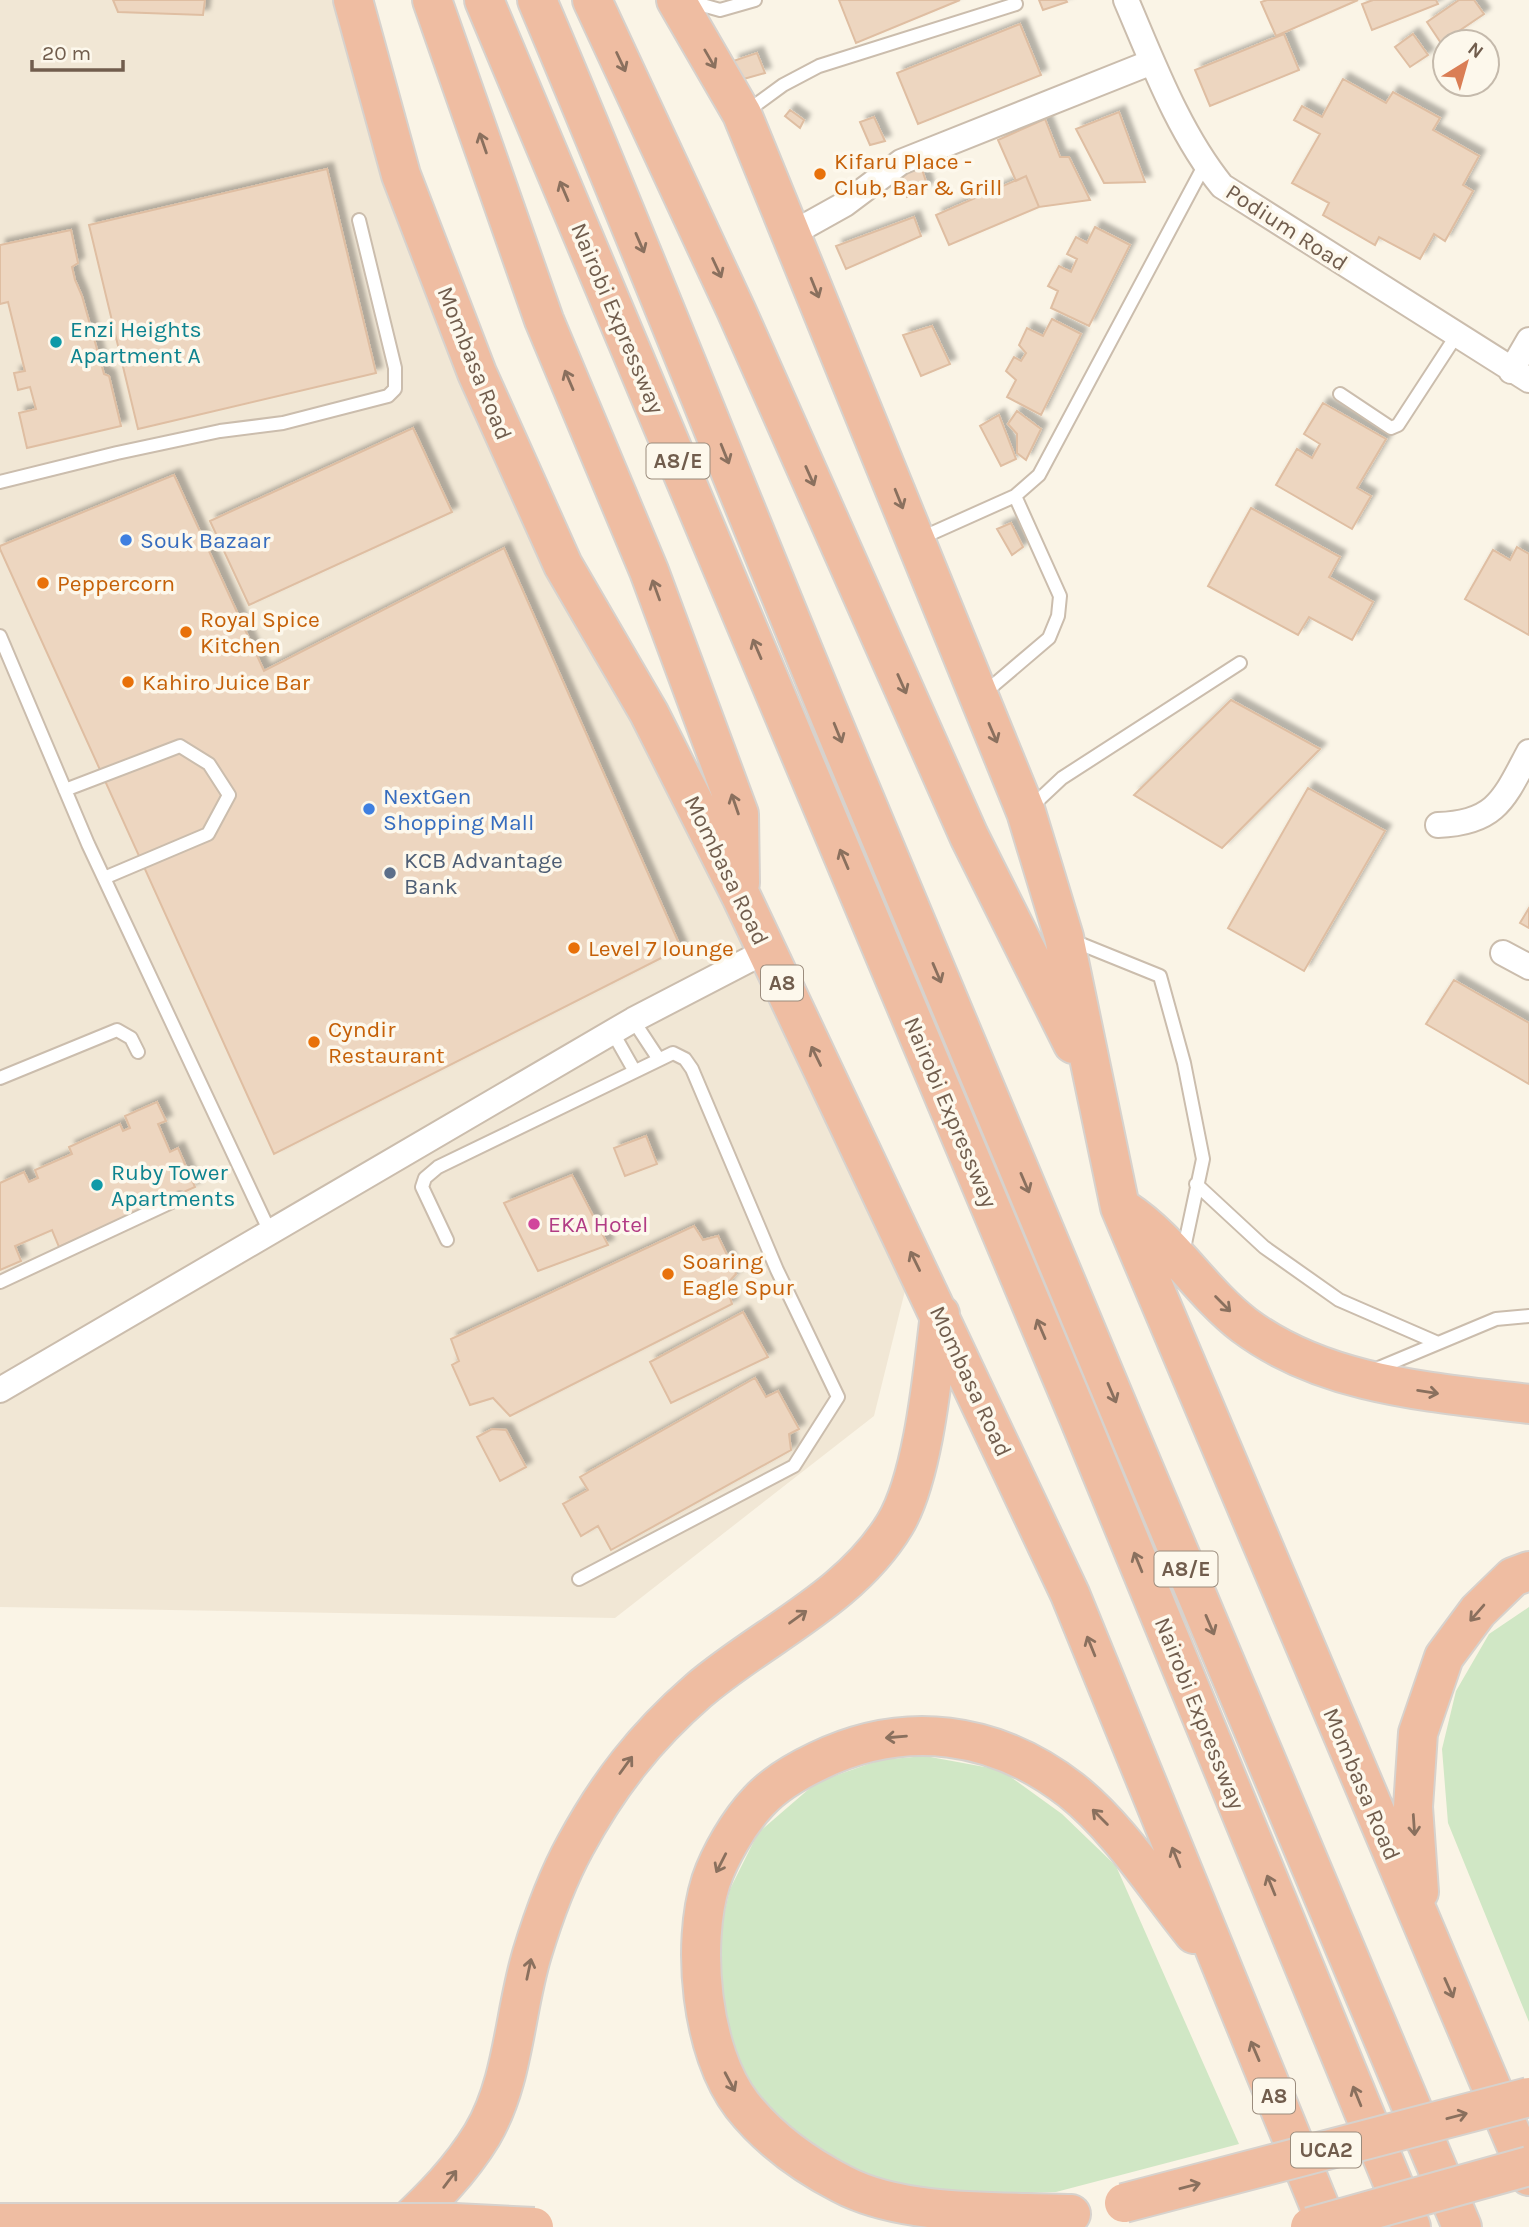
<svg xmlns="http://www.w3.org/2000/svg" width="1529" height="2227" font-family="Karla,sans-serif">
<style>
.residential{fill:#f1e7d5}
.green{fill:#d0e7c5}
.building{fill:#edd6c0;stroke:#dfbea2;stroke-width:2;filter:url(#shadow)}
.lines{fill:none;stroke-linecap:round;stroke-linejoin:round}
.lane-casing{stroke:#cbbdad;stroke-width:16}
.street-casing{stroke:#cbbdad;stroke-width:28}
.highway-casing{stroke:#d7d2cd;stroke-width:42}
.lane{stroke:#fff;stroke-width:12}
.street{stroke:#fff;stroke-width:24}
.highway{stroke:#efbda2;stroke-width:38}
.highway-bridge-casing{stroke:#d7d2cd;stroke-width:42;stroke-linecap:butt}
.highway-bridge{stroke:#efbda2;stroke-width:38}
.oneway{stroke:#8a705e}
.food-dot{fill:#e8710a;stroke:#fdf8ec;stroke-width:2.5}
.culture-dot{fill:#0f9aa8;stroke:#fdf8ec;stroke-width:2.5}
.shop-dot{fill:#3f7fe0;stroke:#fdf8ec;stroke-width:2.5}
.service-dot{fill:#5c6f8a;stroke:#fdf8ec;stroke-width:2.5}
.hotel-dot{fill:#d1479c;stroke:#fdf8ec;stroke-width:2.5}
.labels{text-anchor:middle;stroke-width:7;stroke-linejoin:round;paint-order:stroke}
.shield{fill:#fdf8ec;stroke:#9b8c7d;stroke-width:2}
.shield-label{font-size:21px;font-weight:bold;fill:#715d4d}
.food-label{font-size:23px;fill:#c56008;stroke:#fdf8ec;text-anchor:start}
.street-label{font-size:23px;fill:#715d4d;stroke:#fdf8ec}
.culture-label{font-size:23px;fill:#0d838f;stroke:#fdf8ec;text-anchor:start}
.shop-label{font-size:23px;fill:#366cbe;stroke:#fdf8ec;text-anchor:start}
.service-label{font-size:23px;fill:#4e5e75;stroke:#fdf8ec;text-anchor:start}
.hotel-label{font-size:23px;fill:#b23c85;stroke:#fdf8ec;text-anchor:start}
</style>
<defs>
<filter id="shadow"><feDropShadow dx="6" dy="-6" stdDeviation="2" flood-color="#0004"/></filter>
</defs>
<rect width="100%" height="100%" fill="#faf4e6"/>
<path class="residential" d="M0,0h340l137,373 289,578 154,279 -46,186 -259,202 -615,-11z"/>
<path class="green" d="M1529,1607v415l-81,-199 -6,-74 14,-58 33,-57z
M925,1756l76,14 61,44 54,52 123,278 -183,48 -95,3 -110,-18 -67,-42 -41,-54 -25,-78 -2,-54 14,-60 28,-56 59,-51 63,-22z"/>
<path class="building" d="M113,0h92l-2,15 -85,-3z
M839,0h121l-104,43z
M1039,0h27l1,2 -24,8z
M1267,0h91l-82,36 -15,-34z
M1373,0h63l2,4 -66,26 -10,-26z
M1459,0h15l10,14 -43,29 -14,-21z
M1020,24l21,51 -123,49 -21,-51z
M1284,34l15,36 -89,36 -15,-36z
M1413,34l15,21 -18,12 -15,-20z
M757,53l8,20 -25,7 -7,-19z
M1343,79l43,24 7,-11 47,26 -7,12 46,26 -16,29 10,6 -28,50 -11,-7 -14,25 -41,-22 -4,8 -52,-30 6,-12 -37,-20 28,-49 -26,-14 8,-14 20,11z
M790,110l14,10 -4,8 -15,-12z
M1119,112l26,70 -41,1 -28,-54z
M874,117l11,24 -15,4 -10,-23z
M1045,119l15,38h9l21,43 -51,7 -13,-31 -10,5 -18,-41z
M921,166l7,22 -21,9 -9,-21z
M327,169l49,204 -238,56 -49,-204z
M1026,176l13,31 -90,38 -13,-30z
M914,217l7,19 -75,33 -10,-23z
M1095,227l35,18 -41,81 -38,-18 7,-17 -10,-5 11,-20 12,6 6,-13 -10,-5 9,-17 11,6z
M71,230l7,33 -6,4 3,13 7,16 22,78 5,2 12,50 -94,22 -8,-35 17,-4 -6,-22 -12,3 -4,-17 11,-2 -17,-69 -8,2v-59z
M1052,319l29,15 -40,81 -34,-18 9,-17 -10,-9 8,-14 7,4 5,-8 -7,-8 8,-17 16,8z
M932,326l18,38 -29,12 -18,-41z
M1323,403l63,36 -29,49 14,8 -19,33 -76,-44 21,-36 15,9 8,-14 -16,-10z
M1017,411l24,18 -15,31 -9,-7v-19l-9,-10z
M999,415l17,44 -15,7 -21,-40z
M413,428l39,84 -203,93 -39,-84z
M174,475l90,196 240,-123 177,400 -407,206 -274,-605v-3z
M1251,508l89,49 -11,20 44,25 -21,38 -43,-23 -11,18 -90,-49z
M1011,523l12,24 -11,8 -15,-26z
M1517,547l12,7v81l-64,-36 28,-49 17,10z
M1231,700l89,49 -98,99 -88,-53z
M1308,788l77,43 -81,140 -76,-43z
M1529,908v20l-9,-5z
M1454,980l75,43v61l-103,-60z
M157,1102l9,19 -8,3 12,28 8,-4 17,39 -136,60 -7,-17 -37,16 6,15 -21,9v-87l24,-11 5,10 9,-4 -3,-8 37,-16 -3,-7 51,-23 3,7 7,-3 -5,-12z
M646,1136l11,28 -32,12 -11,-28z
M572,1175l36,70 -70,26 -34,-68z
M694,1226l9,14 15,-4 18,38 -10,11 6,19 -222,112 -17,-18 -23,7 -18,-40 7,-4 -8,-22z
M743,1312l25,45 -97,46 -21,-41z
M755,1378l11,19 12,-6 21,38 -10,5 2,16 -180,100 -13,-24 -17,10 -18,-32 25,-14 -8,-13z
M492,1429l14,1 20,37 -26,14 -23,-44z"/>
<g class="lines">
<defs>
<path id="lane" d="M688,1l32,9 35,-10
M746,112l37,-27 36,-19 197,-62
M1340,394l51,34 7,-3 58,-89
M0,482l117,-29 103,-22 63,-8 105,-27 7,-7v-21l-36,-148
M919,539l96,-43 24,-21 166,-311
M0,636l88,208 182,388
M982,695l67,-57 9,-22 2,-20 -45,-100
M65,790l115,-44 29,18 20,31 -21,39 -104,44
M1029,809l33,-31 178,-115
M1071,940l89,36 24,87 19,96 -20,94
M633,1020l25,38
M613,1033l21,37
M0,1078l117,-48 14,8 7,14
M1196,1184l68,63 75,53 99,43
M447,1240l-25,-53 3,-9 13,-11 235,-114 12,6 7,10 85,201 61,127 -44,69 -215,113
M0,1282l180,-84
M1374,1370l122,-51 33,-3"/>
<path id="street" d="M1126,0c27,63 53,133 96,186l307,194
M793,233l52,-29 56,-42 251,-100
M1511,371l18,-31
M1438,825c58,-2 66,-26 91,-73
M1503,953l26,14
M0,1390l633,-370 133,-69"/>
<path id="highway" d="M353,0l48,175 76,198 86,192 86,148 92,183 329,698 258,633
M432,0l112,320 105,251 90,243 1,69
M484,0l595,1418 332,809
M537,0c104,245 201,494 303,740 206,496 414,992 622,1487
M592,0l144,310 233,526 104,208
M676,0l66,114 284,698 38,125 56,270 409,969
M1125,1210c47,31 75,81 119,115 81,61 188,67 285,79
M1419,1892l-6,-85 5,-74 26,-76 34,-46 35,-34 16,-6
M1071,2214c-70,-3 -167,3 -229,-30 -37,-19 -74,-46 -100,-79 -41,-53 -51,-161 -31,-224 9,-26 28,-59 47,-79 16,-18 39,-31 60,-41 87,-42 177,-30 253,29 49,39 84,96 123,144
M402,2227c30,-28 58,-56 80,-92 32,-54 32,-121 50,-181 10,-33 26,-77 43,-108 33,-61 70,-109 123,-155 64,-55 152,-92 197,-167 29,-48 38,-154 45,-210"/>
</defs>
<use href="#lane" class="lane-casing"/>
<use href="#street" class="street-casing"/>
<use href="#highway" class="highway-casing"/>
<use href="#lane" class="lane"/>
<use href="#street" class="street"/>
<use href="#highway" class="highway"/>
<defs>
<path id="highway-bridge" d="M1124,2203l405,-106
M0,2223h455l79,4
M1310,2227l219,-61"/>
</defs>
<use href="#highway-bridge" class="highway-bridge-casing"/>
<use href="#highway-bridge" class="highway-bridge"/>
</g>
<defs><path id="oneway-shaft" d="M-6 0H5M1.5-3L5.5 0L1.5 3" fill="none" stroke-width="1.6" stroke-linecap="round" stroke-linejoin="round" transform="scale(1.75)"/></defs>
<g class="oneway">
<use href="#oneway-shaft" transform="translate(710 59) rotate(60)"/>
<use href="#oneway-shaft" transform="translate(621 62) rotate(65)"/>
<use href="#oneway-shaft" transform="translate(483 143) rotate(-109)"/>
<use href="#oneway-shaft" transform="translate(564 191) rotate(-113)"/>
<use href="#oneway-shaft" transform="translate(640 243) rotate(67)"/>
<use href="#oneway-shaft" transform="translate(717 268) rotate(65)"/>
<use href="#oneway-shaft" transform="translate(815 288) rotate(68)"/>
<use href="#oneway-shaft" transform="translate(569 380) rotate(-113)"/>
<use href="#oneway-shaft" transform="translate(725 454) rotate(68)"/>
<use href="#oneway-shaft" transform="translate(810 476) rotate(66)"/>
<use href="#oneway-shaft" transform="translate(899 499) rotate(68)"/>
<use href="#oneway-shaft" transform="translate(656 590) rotate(-110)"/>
<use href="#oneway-shaft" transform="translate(757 649) rotate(-113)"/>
<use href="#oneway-shaft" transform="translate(902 684) rotate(66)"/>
<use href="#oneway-shaft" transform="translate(838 733) rotate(68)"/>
<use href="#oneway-shaft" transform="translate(993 733) rotate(67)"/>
<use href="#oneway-shaft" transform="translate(735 804) rotate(-109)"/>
<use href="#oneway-shaft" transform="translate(844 859) rotate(-113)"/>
<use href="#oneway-shaft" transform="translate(937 973) rotate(67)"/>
<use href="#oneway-shaft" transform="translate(816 1056) rotate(-116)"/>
<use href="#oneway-shaft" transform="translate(1025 1183) rotate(67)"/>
<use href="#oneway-shaft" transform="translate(915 1261) rotate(-116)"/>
<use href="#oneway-shaft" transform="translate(1223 1304) rotate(45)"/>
<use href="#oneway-shaft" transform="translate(1041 1329) rotate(-113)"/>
<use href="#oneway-shaft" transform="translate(1428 1392) rotate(9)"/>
<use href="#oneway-shaft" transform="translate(1112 1393) rotate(67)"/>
<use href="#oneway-shaft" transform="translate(1138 1562) rotate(-112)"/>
<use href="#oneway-shaft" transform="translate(1477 1613) rotate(131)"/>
<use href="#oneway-shaft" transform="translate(798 1617) rotate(-36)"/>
<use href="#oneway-shaft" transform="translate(1210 1625) rotate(67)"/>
<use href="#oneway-shaft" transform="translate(1091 1646) rotate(-112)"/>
<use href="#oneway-shaft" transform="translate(896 1737) rotate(175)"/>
<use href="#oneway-shaft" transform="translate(626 1765) rotate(-54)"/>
<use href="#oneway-shaft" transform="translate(1100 1817) rotate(-135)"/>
<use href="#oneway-shaft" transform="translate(1414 1825) rotate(86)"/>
<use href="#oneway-shaft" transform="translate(1176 1857) rotate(-112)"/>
<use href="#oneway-shaft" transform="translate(721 1863) rotate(117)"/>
<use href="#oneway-shaft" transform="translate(1271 1885) rotate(-112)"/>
<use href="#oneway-shaft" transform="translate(529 1969) rotate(-78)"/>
<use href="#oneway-shaft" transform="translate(1449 1988) rotate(66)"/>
<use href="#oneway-shaft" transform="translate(1255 2051) rotate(-113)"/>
<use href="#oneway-shaft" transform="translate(730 2082) rotate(62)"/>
<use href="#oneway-shaft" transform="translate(1357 2096) rotate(-112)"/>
<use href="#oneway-shaft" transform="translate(1457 2116) rotate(-15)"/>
<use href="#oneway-shaft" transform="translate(450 2179) rotate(-53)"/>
<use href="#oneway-shaft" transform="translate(1190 2186) rotate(-15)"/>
</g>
<g class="food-dot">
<circle cx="820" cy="174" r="7"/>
<circle cx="43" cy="583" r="7"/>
<circle cx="186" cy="632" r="7"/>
<circle cx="128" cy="682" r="7"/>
<circle cx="574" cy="948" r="7"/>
<circle cx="314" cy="1042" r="7"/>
<circle cx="668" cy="1274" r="7"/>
</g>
<g class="culture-dot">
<circle cx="56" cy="342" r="7"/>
<circle cx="97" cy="1185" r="7"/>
</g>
<g class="shop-dot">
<circle cx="126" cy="540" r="7"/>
<circle cx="369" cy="809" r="7"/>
</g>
<circle class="service-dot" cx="390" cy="873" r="7"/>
<circle class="hotel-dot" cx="534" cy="1224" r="7"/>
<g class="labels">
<g class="shield">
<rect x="646.5" y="443.5" width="63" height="35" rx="5"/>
<rect x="761" y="965.5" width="42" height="35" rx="5"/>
<rect x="1154.5" y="1551.5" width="63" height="35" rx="5"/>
<rect x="1253" y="2078.5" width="42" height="35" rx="5"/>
<rect x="1291" y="2132.5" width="70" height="35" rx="5"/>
</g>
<g class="shield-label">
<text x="678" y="468">A8/E</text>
<text x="782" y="990">A8</text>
<text x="1186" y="1576">A8/E</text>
<text x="1274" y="2103">A8</text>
<text x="1326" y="2157">UCA2</text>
</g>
<g class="food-label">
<text x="834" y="169">Kifaru Place -<tspan x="834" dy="26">Club, Bar &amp; Grill</tspan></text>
<text x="57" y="591">Peppercorn</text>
<text x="200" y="627">Royal Spice<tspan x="200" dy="26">Kitchen</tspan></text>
<text x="142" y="690">Kahiro Juice Bar</text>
<text x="588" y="956">Level 7 lounge</text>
<text x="328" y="1037">Cyndir<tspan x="328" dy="26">Restaurant</tspan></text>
<text x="682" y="1269">Soaring<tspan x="682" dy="26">Eagle Spur</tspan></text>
</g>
<g class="street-label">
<text transform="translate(1287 227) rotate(33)" y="8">Podium Road</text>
<text transform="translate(618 318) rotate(67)" y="8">Nairobi Expressway</text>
<text transform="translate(475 363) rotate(68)" y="8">Mombasa Road</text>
<text transform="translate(727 870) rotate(64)" y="8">Mombasa Road</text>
<text transform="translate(951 1112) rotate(67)" y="8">Nairobi Expressway</text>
<text transform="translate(971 1381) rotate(65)" y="8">Mombasa Road</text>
<text transform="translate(1200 1713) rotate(68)" y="8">Nairobi Expressway</text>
<text transform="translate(1362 1784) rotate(67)" y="8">Mombasa Road</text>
</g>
<g class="culture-label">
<text x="70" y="337">Enzi Heights<tspan x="70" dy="26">Apartment A</tspan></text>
<text x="111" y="1180">Ruby Tower<tspan x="111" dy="26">Apartments</tspan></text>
</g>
<g class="shop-label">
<text x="140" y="548">Souk Bazaar</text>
<text x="383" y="804">NextGen<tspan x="383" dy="26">Shopping Mall</tspan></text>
</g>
<g class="service-label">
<text x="404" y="868">KCB Advantage<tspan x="404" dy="26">Bank</tspan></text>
</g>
<g class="hotel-label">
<text x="548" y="1232">EKA Hotel</text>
</g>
</g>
<g transform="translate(1466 63) rotate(37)"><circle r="33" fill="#fdf8ec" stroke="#c5baac" stroke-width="2"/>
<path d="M0-5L12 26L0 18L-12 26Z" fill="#da7e55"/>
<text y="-10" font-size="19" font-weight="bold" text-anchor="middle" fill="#715d4d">N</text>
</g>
<path d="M32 60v10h91v-10" fill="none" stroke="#715d4d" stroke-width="3.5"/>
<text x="42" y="60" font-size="21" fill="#715d4d" stroke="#fdf8ec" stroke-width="5" paint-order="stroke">20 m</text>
</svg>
